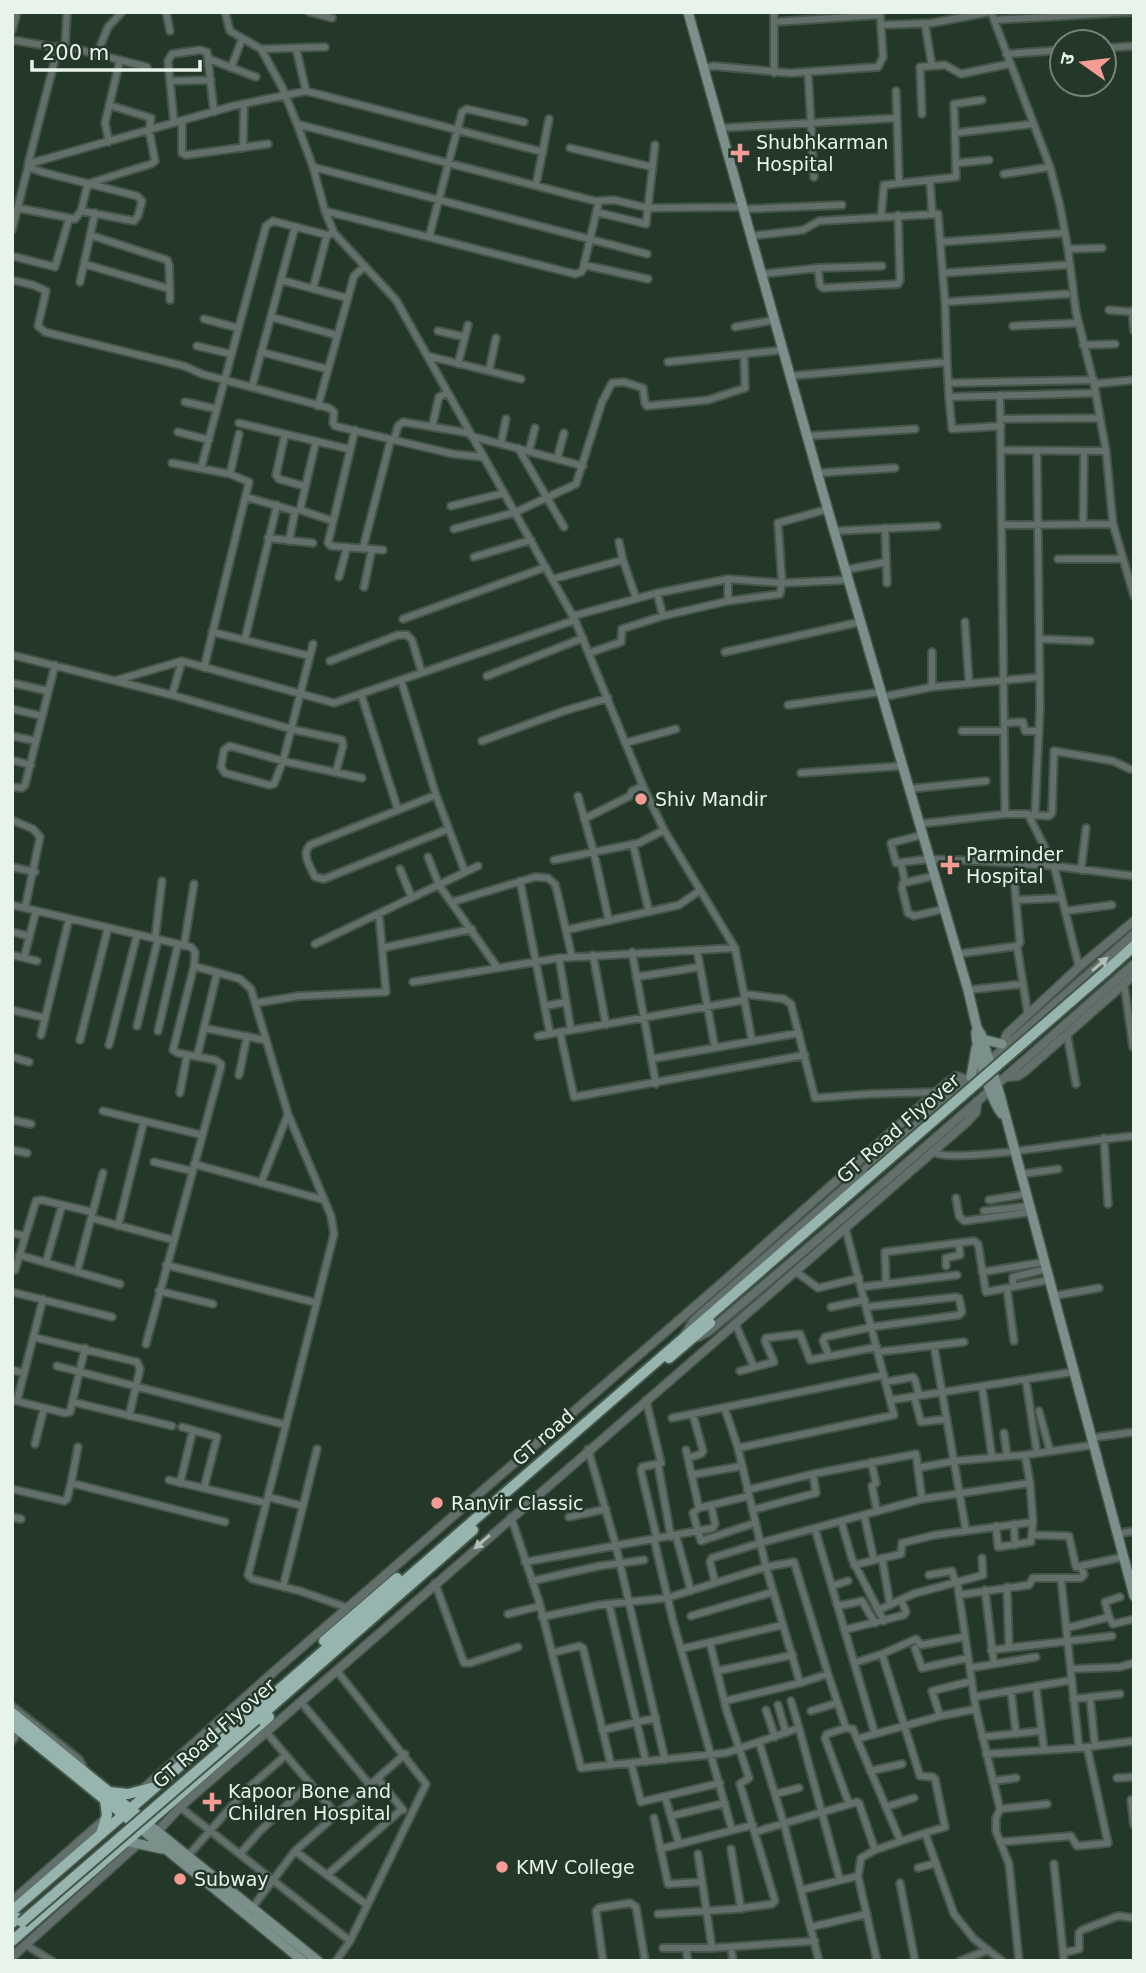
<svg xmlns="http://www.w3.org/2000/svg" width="1146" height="1973" font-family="'DejaVu Sans','Noto Sans Devanagari',sans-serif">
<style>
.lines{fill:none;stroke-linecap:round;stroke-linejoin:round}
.minor-casing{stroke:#435649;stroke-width:10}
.tertiary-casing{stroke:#435649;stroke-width:11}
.secondary-casing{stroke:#435649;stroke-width:12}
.trunk-casing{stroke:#435649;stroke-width:14}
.minor{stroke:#626f6b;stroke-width:6}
.tertiary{stroke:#626f6b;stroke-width:8}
.secondary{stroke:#7b908b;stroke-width:9}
.trunk{stroke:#98b4ae;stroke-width:10}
.trunk-bridge-casing{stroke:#435649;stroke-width:14;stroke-linecap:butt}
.trunk-bridge{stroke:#98b4ae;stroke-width:10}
.oneway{fill:#b2bfb8}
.poi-dot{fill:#f59c95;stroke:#24382a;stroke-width:2.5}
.labels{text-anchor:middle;stroke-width:5;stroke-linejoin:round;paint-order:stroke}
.poi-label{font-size:19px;fill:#e8f4eb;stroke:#24382a;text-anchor:start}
.street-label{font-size:19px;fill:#e8f4eb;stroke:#24382a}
</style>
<rect width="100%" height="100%" fill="#24382a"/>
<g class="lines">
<defs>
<path id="minor" d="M166,12l4,19
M225,12l5,19 31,18 21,38 15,37 16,43 12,44 9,22 62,67 179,320 68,166 21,44 71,118 9,46 40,5 7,5 24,94 54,-4 67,-2
M309,12l23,6
M774,12v61
M991,12l59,155 10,39 8,43 8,63 18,72 12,67 7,73 21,72
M994,20l138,-8
M774,22l106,-7
M925,24l7,42
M881,25l51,-2 58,-11
M12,31l5,-19
M12,40l42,7 11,-1 82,21
M65,46l2,-34
M296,48l10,43
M1104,48l30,-2
M261,49l64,-2
M97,54l11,-27 14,-15
M1006,54l56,-4
M209,59l47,18
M231,68l11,-29
M704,68l10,-2 76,7 88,-6 5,-10 -3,-45
M808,72l6,105
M170,81l41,-1
M896,91l1,27
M922,114l-2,-47 25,-2 16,9 48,-10
M182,121v32l4,2 82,-11
M174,123l-6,-62 4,-7 28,-4 7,2 7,60
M297,124l298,77 19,-1 34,8 95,-1
M721,128l176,-10 2,65
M955,133l-1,-29 28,-4
M109,142l-4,-19 15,-63
M243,148l1,-44
M570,148l82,19
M957,163l32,-3
M28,164l30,-116
M313,167l334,87
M1004,174l46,-7
M930,180l2,32
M90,183l61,-19 4,-3 -6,-31 2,-12 -42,-13
M536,185l13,-66
M18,208l57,11 6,-8 7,-28
M744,209l98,-4
M81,211l53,10 4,-5 4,-15 -5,-5 -95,-24 -14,-5v-3l205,-58 73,-15 237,61
M325,211l250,63 6,-2 2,-3 16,-68
M596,212l50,12 9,-79
M881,217l3,-32 72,-8 -1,-44 78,-9
M12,230l16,-63
M90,235l77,25 2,5 1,35
M752,236l51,-6 16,-9 119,-7 7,88 2,60
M429,237l33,-125 5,-3 57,13
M941,242l124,-9
M1068,249l34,-1
M12,256l43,11 14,-48
M84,264l86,25
M584,265l64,14
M818,268l2,17 3,3 75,-4 2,-4 -2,-65
M943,273l122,-8
M762,274l56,-6 64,-2
M12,280l21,5 13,6 -8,35 7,6 139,34 18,8 127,34 5,4 -1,11 2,3 118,28 29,3
M281,280l66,18
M80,282l15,-69
M313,289l14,-54
M945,302l122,-8
M1109,310l25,2
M1132,311l2,20
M271,317l65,18
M204,319l34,9
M1013,326l65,-3
M735,327l40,-7
M438,331l27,6
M1083,345l32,-1
M197,346l34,8
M261,352l66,17
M428,356l93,23
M668,362l115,-12
M458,364l10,-39
M489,371l7,-33
M790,376l157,-14 2,35
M949,383l145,-3
M1094,384l40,-4
M252,387l43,-160
M1000,395l5,419
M185,402l32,7
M318,406l36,-130 11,-10
M1001,419l99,-1
M239,423l110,26
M1001,426l-49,3 -3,-32 147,-4
M432,427l7,-30 8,-4
M355,430l-27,113 3,3 52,4
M178,432l31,8
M285,434l-9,41 3,4 25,7
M471,436l112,30
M807,436l108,-7
M394,440l4,-14 5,-4 66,11
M316,441l-16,69 33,11
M501,443l5,-24
M518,448l46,79
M1002,450l104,1
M529,451l6,-23
M557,459l7,-26
M172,463l58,11 19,8 -45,186
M201,468l65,-242 7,-5 54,14 7,-2
M817,473l78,-5
M230,474l9,-40
M246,497l49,14 -6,30
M451,506l53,-13
M1083,524l1,-73
M1003,525l110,-1
M885,528l2,55
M454,529l62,-17 60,-28 26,-82 10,-19 12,-1 19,6 2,15 2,3 61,-6 37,-12 -1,-34
M834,531l103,-5
M268,538l45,5
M619,542l4,18 13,38
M363,548l28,-109
M474,557l57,-17
M1058,559h64
M845,570l41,-8
M339,577l8,-30
M553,579l70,-19
M728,579v22
M364,587l8,-38
M657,593l6,23 65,-15 52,-7 2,-11 -4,-60 50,-14
M573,616l84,-23 71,-14 54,4 66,-3
M403,619l143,-52
M965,622l4,61
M212,632l98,24
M245,639l32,-134
M1039,639l51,2
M313,644l-30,117 -9,23 -5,1 -44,-12 -4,-6 3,-17 6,-4 53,15 79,17
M725,652l135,-30
M932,652v35
M589,653l32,-11 1,-13 41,-13
M12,655l160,40
M330,661l68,-26h9l5,5 10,33
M487,676l96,-38
M117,680l65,-19
M401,680l35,115 29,77
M12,683l36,8
M361,694l37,116
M882,697l50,-10 108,-10
M788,705l93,-13
M12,709l30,7
M1004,723l19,-1 2,9h14
M962,731h42
M12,736l24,5
M482,741l82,-30 44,-13
M625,743l51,-14
M12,760l19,5
M336,772l7,-26 -1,-6 -51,-11 -119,-34 10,-34 152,42 241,-83
M801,773l101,-7
M12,787l10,1 3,-3 30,-120
M908,789l78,-8
M436,795l-126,50c-9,9 0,21 5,32l9,2 124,-50
M578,796l16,57 15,68
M1033,815l16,1 3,-3 2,-62 59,10 17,8
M1035,815l5,-108 -3,-256
M584,819l46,-23 2,-5 11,-5
M12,820l21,9 7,8 -15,71
M919,824l86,-10h23l26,52 25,101
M922,835l-31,8 5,20 33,-4 50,2 75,5 80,10
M633,844l16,68
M428,857l11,28 58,82
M554,860l85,-17 25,-13
M901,863l4,19
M12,867l23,5
M400,869l12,29
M1081,870l5,-42
M934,876l-31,7 -1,5 6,25 6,3 30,-7
M1014,879l6,64 -3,3 11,69
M520,881l30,153
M1016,900l46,-2
M452,902l83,-25 13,1 7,6 2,7 15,66
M12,905l179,42 4,5 -1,14 46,13 11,10 37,125 43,102 3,18 -86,341 4,4 48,12 48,17
M1065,911l47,-6
M566,930l113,-25 20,-14
M12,932l17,4
M155,939l7,-58
M315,944l163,-78
M184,946l10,-62
M382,948l90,-19
M697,950l18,98
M632,952l24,132
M957,954l60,-8
M12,955l25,6
M593,955l13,70
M24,958l12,-47
M559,958l12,72
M636,977l64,-10
M413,982l146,-24 176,-10
M1124,983l9,64
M968,990l54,-6
M744,998l8,43
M256,1003l43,-7 87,-4 -7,-78
M545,1006l21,-4
M12,1010l33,8
M137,1026l21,-87
M204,1028l61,12
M158,1031l20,-87
M560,1032l14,65 231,-42
M1067,1034l9,50
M41,1035l28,-116
M538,1036l207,-36
M80,1040l28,-112
M109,1045l28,-110
M12,1057l17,5
M197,1057l20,-84
M651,1059l148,-26
M239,1075l8,-39
M180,1093l7,-38
M103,1111l99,24
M12,1120l19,4
M1104,1138l4,66
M12,1150l15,3
M932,1152c22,13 166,-14 202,-16
M154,1162l38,9
M194,1164l130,36
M1022,1174l36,-5
M261,1183l27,-69
M956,1198l3,18 5,5 68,-9
M989,1200l38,-6
M984,1211l46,-5
M91,1218l82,22
M118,1226l26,-105
M12,1233l13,3
M19,1255l101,29
M46,1262l16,-57
M166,1265l151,38
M946,1266v-8l14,-3 -1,-12
M15,1270l21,-69 6,-1 50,12
M795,1271l23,17 41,-10
M77,1272l26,-99
M982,1272l63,-10
M886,1283l-1,-31 89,-11 4,3 8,48 63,-12
M861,1287l96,-12
M1013,1287v-10l34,-8
M1007,1289l7,52
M159,1291l54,13
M12,1292l100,25
M1053,1296l46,-8
M831,1307l34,-7
M735,1323l19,44
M33,1337l104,25 3,7 -11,47
M146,1344l75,-277v-3l-6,-4 -37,-7 -5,-3 21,-84
M934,1346l32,185
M878,1352l86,-10
M829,1356l-6,-15 2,-4 47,-10 87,-12 3,-3 -3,-14 -3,-1 -90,10
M57,1366l229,59
M12,1370l12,3
M740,1371l34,-9 -9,-21 1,-3 34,-4 10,26 67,-13
M1026,1381l11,72
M886,1382l27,-5 2,3 4,15
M982,1386l10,71
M914,1396l7,26 26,-3
M12,1400l53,13 5,-1 15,-64
M646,1400l15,63 -19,4 -1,4 16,68
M891,1400l182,-28
M17,1401l26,-102
M73,1402l99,24
M725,1409l13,39 28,119 34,116 28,-9 18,54 7,1 4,10
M1039,1411l11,40
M672,1418l212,-43
M182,1427l35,10 -13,51
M1004,1433l3,23
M1091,1438l43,-6
M35,1444l9,-36
M738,1448l156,-33 -49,-188
M588,1449l28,97 49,214
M686,1450l13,58
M688,1458l13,-4 2,-3 -10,-36
M871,1462l5,21 -4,3 5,25
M658,1465l13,72
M918,1468l36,-7 71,-6
M691,1475l51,-9
M169,1480l97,23
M71,1483l7,-36
M180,1483l13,-53
M12,1489l52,12 3,-2 4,-16 154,39
M747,1490l66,-16 103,-20 6,45
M749,1496l-50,12 -6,5 8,28 54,-18
M268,1497l35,9
M752,1510l64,-17 -3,-19
M864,1515l10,45
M12,1517l9,2
M511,1517l28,84 42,167 145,-15 73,-25 41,152
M569,1517l37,-8
M841,1521l11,38 32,62
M1014,1524l1,21
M996,1526l2,21 33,-5 2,-20 -3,-39
M815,1529l60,205
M1116,1534l18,-3
M1032,1535l37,1 7,31 47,-10
M676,1536l15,55
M654,1539l19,82 59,209
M882,1558l8,47
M525,1562l188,-34 2,-4 -4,-19
M854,1565l47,-11 1,-11 33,-8 98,-13
M929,1575l23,-4 3,10
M1061,1579l18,169
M532,1581l67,-15 45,-6
M957,1581l17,116
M715,1582l-5,-20 2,-4 48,-15 162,-44 108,-16 -5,-28 68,-10
M435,1583l29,80h6l48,-16
M832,1586l16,-5
M283,1587l34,-138
M1007,1587l2,60
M985,1590l9,74
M959,1595l70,-10 4,-7h48l3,-3 -3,-9
M609,1604l37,158
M838,1606l24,-5 13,22
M879,1610l34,-16 70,-19 -1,-17
M508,1614l32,-8
M691,1616l82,-24
M542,1617l57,-12 68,-7 99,-31 28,-5 34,112
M1109,1617l-4,-15 15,-5
M1067,1628l42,-11 4,7 21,-5
M844,1630l60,-15 2,-3 -5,-12
M915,1648l7,20 46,-10
M681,1649l102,-24
M991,1650l121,-14
M552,1653l27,-7 4,2 28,117
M882,1654l38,122 13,1 2,2 10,48 -20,6
M854,1663l28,-9 34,-15 5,6 43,-8
M970,1668l66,-11
M1071,1669l49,-2 14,-4
M717,1671l76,-16
M1036,1686l8,64
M1011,1691l5,43
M1090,1697l5,49
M1073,1699l47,-5
M725,1701l75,-18
M791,1701l8,27
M301,1702l69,83
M778,1705l8,28
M12,1706l67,53 7,13
M976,1709l24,100 -4,9v13l13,33 10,97
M766,1710l9,27
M811,1711l26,-8
M940,1716l-8,-25 40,-10
M846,1728l-19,6 -2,4 24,66
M602,1730l54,-12
M266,1732l71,83
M982,1737l59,-6
M12,1741l5,-7
M759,1742l25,82 35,137
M986,1754l93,-6 55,-7
M631,1763l10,39 79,-19
M870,1771l32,-7
M1117,1778l17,-1
M378,1779l25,31
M993,1781l23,-3
M775,1794l24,-6
M665,1797l14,47
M1131,1800l3,25
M180,1807l170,134
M886,1807l28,-9
M1000,1809l47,-5
M671,1816l54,-13
M654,1818l14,66 34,-2
M755,1832l102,-30 2,1 16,47 -14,8 -3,18 19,85
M900,1840l-43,-101 83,-23 36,-7 -2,-12 98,-17
M1000,1842l71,-6 6,10 31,-3 -21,-96
M660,1849l93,-24
M731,1849l10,60
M875,1850l50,-17 29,81 20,25 28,22
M295,1851l72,54
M240,1854l19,-22 51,-49
M698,1854l14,94
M187,1857l58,-66 41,-36
M1054,1864l10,97
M918,1868l18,-5
M327,1875l75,-66
M900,1883l15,78
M801,1890l57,-14
M252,1908l43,-57 110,-97
M658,1914l77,-5 37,-5 3,-3 -35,-117 9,-6 -22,-66 -17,-69
M811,1927l56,-13
M26,1945l26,16
M731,1947l2,14
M663,1948h49l103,-7
M686,1949l2,12
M1063,1953l16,-4v-16l3,-3 36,-14 16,2
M336,1961l14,-20 76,-157 -89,-113
M603,1961l-7,-50 3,-3 31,-5 6,4 9,54
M960,1961l28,-11"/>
<path id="tertiary" d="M1001,1049l6,-15 72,-67 55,-46
M1006,1077l12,-1 6,-4 110,-97
M686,1333l8,-13 440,-386
M698,1337l10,-5c144,-120 285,-244 426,-368
M144,1788l134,-120 445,-386 213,-190 20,-16 12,4
M157,1832l23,-25 787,-685 9,-10 1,-11
M12,1901l94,-83
M12,1957l127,-114"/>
<path id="secondary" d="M688,12l135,481 145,497 9,38 4,6 19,61 134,501
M976,1032c0,18 14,68 26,82
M982,1039l20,5
M971,1077l5,-29
M147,1823l171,138
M141,1829l162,132
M126,1841l36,8"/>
<path id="trunk" d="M1105,972l29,-26
M669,1358l41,-35
M324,1641l73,-63
M12,1713l135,110
M251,1714l620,-539
M256,1720l217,-190
M12,1724l129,105
M109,1792l19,2 23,-6
M101,1834l6,-19 -2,-15
M12,1911l242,-209
M12,1923l6,-5
M12,1941l257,-224"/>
</defs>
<use href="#minor" class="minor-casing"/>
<use href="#tertiary" class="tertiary-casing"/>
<use href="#secondary" class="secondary-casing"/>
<use href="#trunk" class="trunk-casing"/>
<use href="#minor" class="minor"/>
<use href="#tertiary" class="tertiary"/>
<use href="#secondary" class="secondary"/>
<use href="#trunk" class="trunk"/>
<defs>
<path id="trunk-bridge" d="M871,1175l234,-203
M221,1741l30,-27
M22,1922l234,-202"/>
</defs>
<use href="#trunk-bridge" class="trunk-bridge-casing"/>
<use href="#trunk-bridge" class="trunk-bridge"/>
</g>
<defs><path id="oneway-solid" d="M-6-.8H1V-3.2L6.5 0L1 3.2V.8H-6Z" transform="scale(1.75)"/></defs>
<g class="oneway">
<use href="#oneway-solid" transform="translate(1100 964) rotate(-41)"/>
<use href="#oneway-solid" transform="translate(482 1542) rotate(139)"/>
</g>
<g class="poi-dot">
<path d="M736.5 142.5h7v7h7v7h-7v7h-7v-7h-7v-7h7z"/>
<circle cx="641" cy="799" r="7"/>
<path d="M946.5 854.5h7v7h7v7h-7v7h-7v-7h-7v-7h7z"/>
<circle cx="437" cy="1503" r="7"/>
<path d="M208.5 1791.5h7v7h7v7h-7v7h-7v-7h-7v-7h7z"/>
<circle cx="502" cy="1867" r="7"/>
<circle cx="180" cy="1879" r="7"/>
</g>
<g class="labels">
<g class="poi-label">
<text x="756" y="149">Shubhkarman<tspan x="756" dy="22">Hospital</tspan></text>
<text x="655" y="806">Shiv Mandir</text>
<text x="966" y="861">Parminder<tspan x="966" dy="22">Hospital</tspan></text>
<text x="451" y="1510">Ranvir Classic</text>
<text x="228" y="1798">Kapoor Bone and<tspan x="228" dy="22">Children Hospital</tspan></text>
<text x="516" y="1874">KMV College</text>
<text x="194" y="1886">Subway</text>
</g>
<g class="street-label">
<text transform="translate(898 1128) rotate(-41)" y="7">GT Road Flyover</text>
<text transform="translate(543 1437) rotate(-41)" y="7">GT road</text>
<text transform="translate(214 1733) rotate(-41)" y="7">GT Road Flyover</text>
</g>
</g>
<rect width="1146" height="1973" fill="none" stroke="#e8f4eb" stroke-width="28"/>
<g transform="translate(1083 63) rotate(284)"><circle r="33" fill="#24382a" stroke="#728377" stroke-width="2"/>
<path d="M0-5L12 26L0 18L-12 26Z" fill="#f59c95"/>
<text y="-10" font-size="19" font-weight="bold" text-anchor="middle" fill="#e8f4eb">उ</text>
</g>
<path d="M32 60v10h168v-10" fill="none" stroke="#e8f4eb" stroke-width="3.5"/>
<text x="42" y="60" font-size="21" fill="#e8f4eb" stroke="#24382a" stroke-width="5" paint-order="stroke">200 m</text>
</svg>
